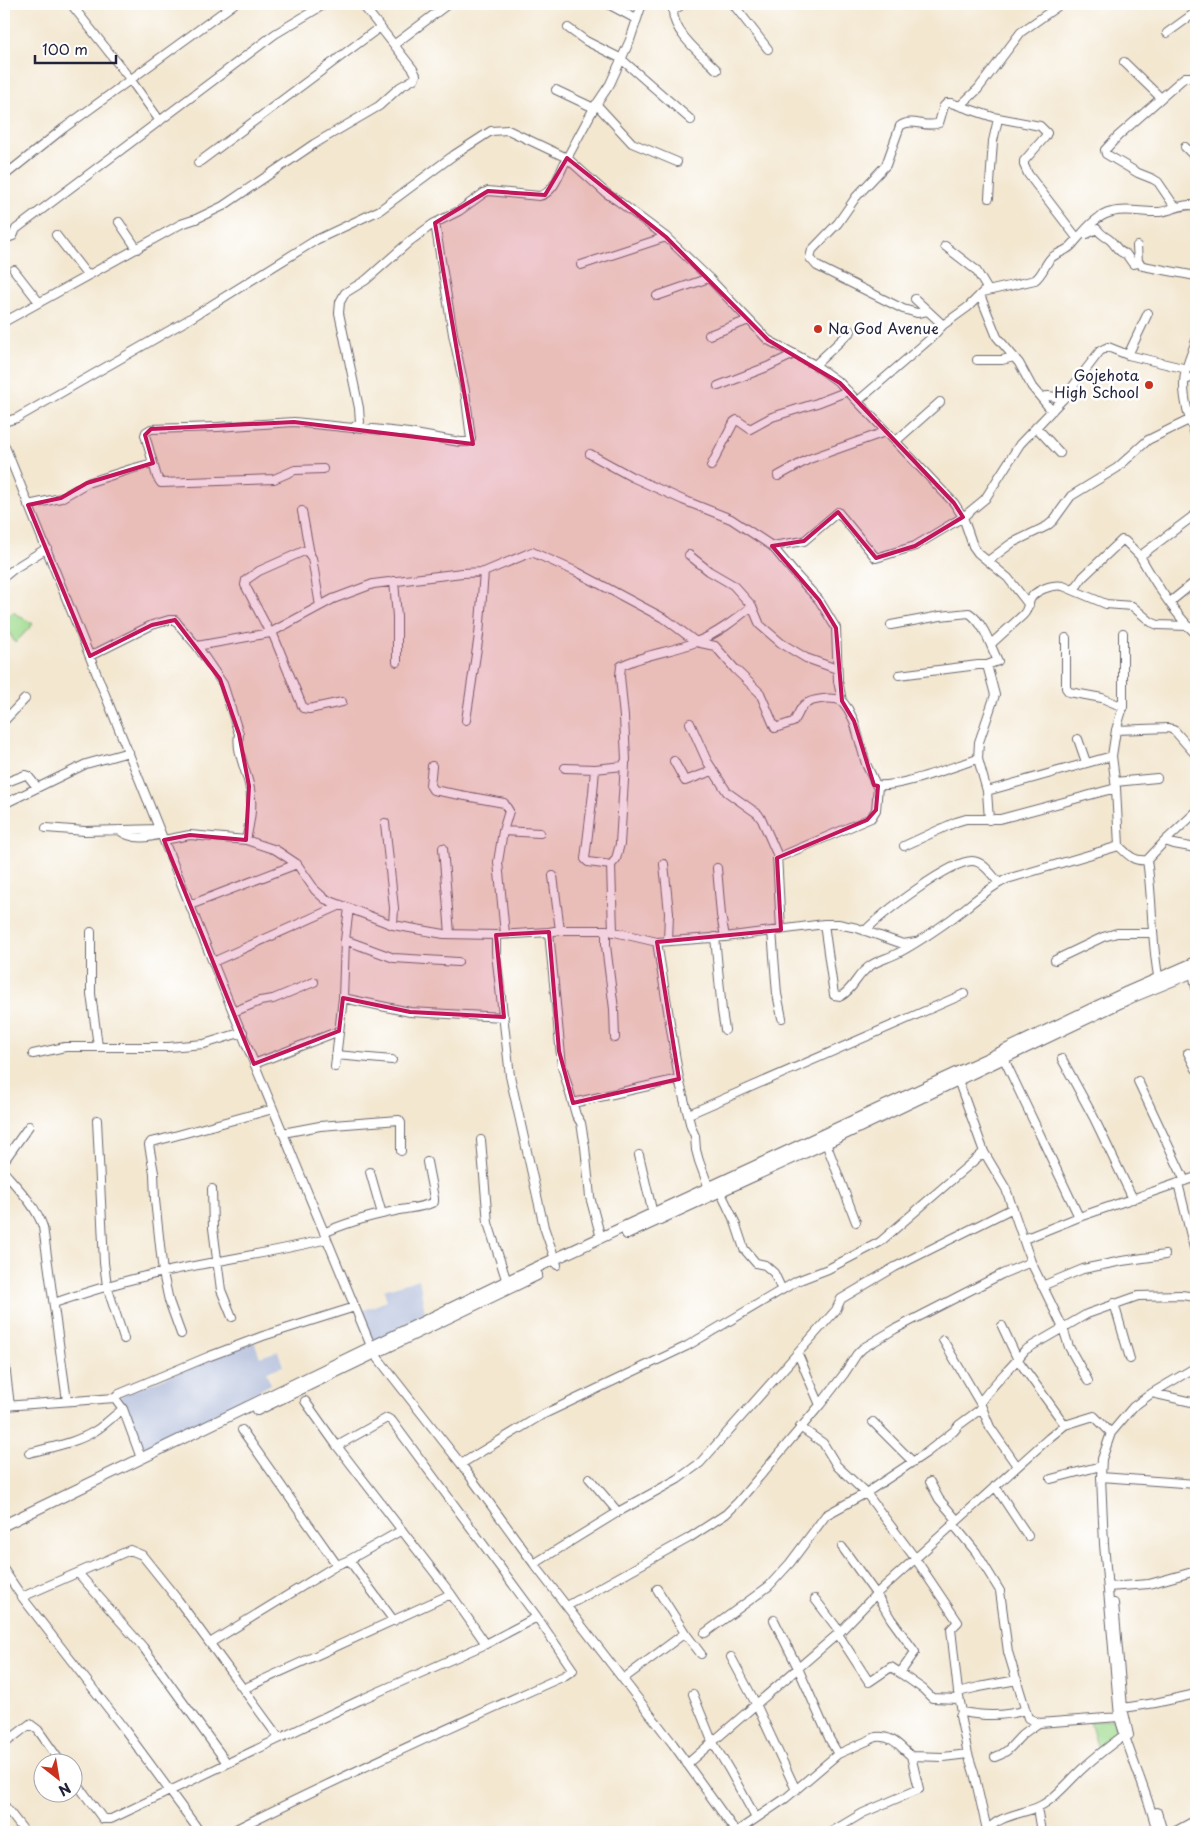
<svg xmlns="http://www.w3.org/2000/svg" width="1200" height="1836" font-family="'Playpen Sans',sans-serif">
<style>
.industrial{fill:#bac4de}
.green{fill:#9fdb8e;stroke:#607e64}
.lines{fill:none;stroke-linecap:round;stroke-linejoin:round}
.minor-casing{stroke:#6b676f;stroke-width:10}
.major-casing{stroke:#6b676f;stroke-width:12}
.minor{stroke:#fff;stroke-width:8}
.major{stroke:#fff;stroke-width:10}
.marked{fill:#c2185b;fill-opacity:0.2;stroke:#c2185b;stroke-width:4;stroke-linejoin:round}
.poi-dot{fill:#c8321e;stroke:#fff;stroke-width:2}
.labels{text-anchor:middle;stroke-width:5;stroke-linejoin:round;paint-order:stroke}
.poi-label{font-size:15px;fill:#22223b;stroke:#fff;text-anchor:start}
</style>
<rect width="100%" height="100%" fill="#fff"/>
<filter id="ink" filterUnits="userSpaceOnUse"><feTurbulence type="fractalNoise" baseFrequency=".02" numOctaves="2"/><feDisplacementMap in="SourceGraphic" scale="10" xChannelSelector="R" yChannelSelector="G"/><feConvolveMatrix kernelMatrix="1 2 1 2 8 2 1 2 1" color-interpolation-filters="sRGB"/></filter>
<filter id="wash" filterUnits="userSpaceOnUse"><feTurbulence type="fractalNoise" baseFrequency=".0096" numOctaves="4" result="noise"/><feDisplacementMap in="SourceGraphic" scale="20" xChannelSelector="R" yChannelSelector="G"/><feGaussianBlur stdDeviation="1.12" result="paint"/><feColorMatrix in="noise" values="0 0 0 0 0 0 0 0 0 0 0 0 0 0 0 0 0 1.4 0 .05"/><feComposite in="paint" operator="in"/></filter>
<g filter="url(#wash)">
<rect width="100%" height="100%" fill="#f3e7d0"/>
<path class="industrial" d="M419,1279l6,34 -26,14 -1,3 -26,14 -13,-32 28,-11 -3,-11z
M254,1341l6,16 18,-6 5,15 -17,6 5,12 -129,70 -22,-58z"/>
<path class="green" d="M13,612l20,12 -18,19 -11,-20v-3z
M1114,1719l4,16 -20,14 -8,-27z"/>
</g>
<g filter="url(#ink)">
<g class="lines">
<defs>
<path id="minor" d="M71,4l59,75 30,42
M608,4l28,15
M683,4l-10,7c0,22 29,44 44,59
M733,4l35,45
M568,28l18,13 34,17 71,62
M1167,33l29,-21
M395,44l53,-40
M1124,62l37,36
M556,90l38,18
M596,104l36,39 45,19
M960,106l18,-17 43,-57 40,-28
M1185,147l11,11
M198,163l182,-136
M4,176l60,-48 170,-124
M989,198l4,-57 5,-22
M1178,207l-5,-3 -15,-22 -5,-3 -15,-6 -32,-19 -1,-4 13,-14 67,-59h5l6,5
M119,222l18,27
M1083,234h4l10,-5c6,8 7,6 13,11 6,5 7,12 16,14l7,10 5,-1
M56,235l31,40
M4,239l9,-3 3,-7 259,-195 50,-30
M945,246l31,24 12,20
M1137,246l1,16 5,4 53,10
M581,265l85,-28
M14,270l25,32
M980,295l17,42 22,26 13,24 20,24
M657,296l52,-18
M915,299l28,26 25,-18 15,-15 52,-12c8,-6 10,-16 16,-22 6,-5 15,-7 20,-12 12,-13 23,-30 41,-34 16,-4 31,1 47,0 13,-1 25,-10 37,-6
M928,311l-11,2 -14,-4 -86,-43 -7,-8 2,-8 26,-27 18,-26 30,-32 14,-39c13,-9 25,3 39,-3l5,-17 3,-3h4l42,14 47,9 7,7 -2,4 -21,24v4l4,9 49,64
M4,322l177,-98 15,-5 27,-13 91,-62 65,-38 21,-19 14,-8 2,-4 -3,-6 -51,-65
M709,335l40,-15
M1196,340c-3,11 -9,23 -11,34 -4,21 4,45 11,63
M1128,355l20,-42
M977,360h25l12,-3
M815,365l36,-34
M1185,380l11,-4
M718,386l49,-19 27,-13
M1041,397l7,-1 16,2
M858,401l72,-62 13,-14
M4,422l13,-4 169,-97 130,-81 64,-30 74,-55 37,-24 17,-1 59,28 27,-50 16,-24 20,-44 12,-36
M355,427l54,6 51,9h8l3,-3 -6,-48 -12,-57 -18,-111
M1036,427l24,26
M896,441l44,-39
M4,444l229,568 138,334
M590,454l42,23 51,23 48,19 41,27 24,29 23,25 17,28 2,53 4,20 6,8 6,12 12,43 10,21c23,3 78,-19 102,-26
M711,466l23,-44 3,-2 13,9 22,-12 45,-14 31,-12
M323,469l-28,1 -21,9 -113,4 -4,-6 -12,-42 1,-3 5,-3 67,-2 76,-5 59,6 7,-6 -1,-14 -20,-95 1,-11 5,-9 21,-13 44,-39 23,-17 26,-13 25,-18 4,-2 51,5c16,-3 21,-25 28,-38l39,35 12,8 48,36 43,41 59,62 47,25 25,18 114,120 9,14 10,29 5,7 30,25 21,27
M778,476l31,-17 76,-27
M28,505l33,-7 26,-15 44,-14 22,-6
M302,511l8,43
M1196,514l-56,42c14,25 36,59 56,78
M772,546l32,-5 34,-29 38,46 39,-12 48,-29 22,-18 35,-55 44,-46 36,-47 8,-4 20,8 59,14
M689,555l20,16 24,14 19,21 8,19 21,18 25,15 31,11
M988,561l24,-18 35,-17 6,-5 18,-25 46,-28 31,-28 41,-20
M4,577l11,-9 32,-20
M394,581l3,36v45
M1074,590l9,-13 39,-37 3,1 15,15
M1170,602l26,-21
M891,625l49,-9 29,-3c15,10 21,32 29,48l-11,4h-9l-79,10
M272,632l31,76 6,1 33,-7
M270,633l-25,-48 1,-5 13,-9 45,-20h3l5,7 8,48
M1123,633v74
M1066,638v50l3,4 33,6 21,9 -7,23 -4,26 4,32 3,58
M991,644l32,-29c5,-5 4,-9 7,-15 4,-10 23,-16 33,-14l43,18 26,2 19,16 7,3 30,1
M197,646l26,38 16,50c-3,16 6,34 10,50 5,19 1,38 -3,56
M90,656l62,-31 17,-5h6l3,4 19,22 73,-13 63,-34 40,-15 89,-11 22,-1 48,-20 45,20 90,48 29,22 19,4 20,23 25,24 15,35 18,-6c5,-5 6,-13 11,-17 9,-7 29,-8 38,-4
M987,665l8,30 -16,47 -1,17 9,32 2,29
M466,720l13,-85 5,-63
M4,721l21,-22
M690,723l17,38 20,31 31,22 4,6 15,34 4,76
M1116,730l53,-2 6,3 21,24
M1078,739l8,23
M674,761l11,20 27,-10
M432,766l-2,19 3,5 71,13 5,8 -6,20 -5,31 7,72
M565,768l30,1 28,-3 3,-6 -2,-43 -4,-41 1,-10c23,-12 51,-14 75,-24 21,-8 39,-22 56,-36
M595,769l-2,24 -8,66 3,3 23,3 2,67
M4,781l3,1 18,-7 3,1 9,11
M1115,782l42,-4
M987,791l125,-35
M4,804l82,-40 43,-12
M385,823l9,85 -1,17
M46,828l39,3 74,-2
M119,830c13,10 27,9 42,4
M503,831l37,2
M164,840l26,-5 56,5 30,10 21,14 18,26 10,9 68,26 51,9 52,1 53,-3 11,-2h46l51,12 68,-5 99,-13h14l19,4 46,16 13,-2
M1165,841l9,3 22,4
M904,846l52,-24 10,-3h34l116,-31
M443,848l7,86
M777,858l94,-40 5,-8 2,-24
M664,864l5,49 -1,28
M611,865l5,-6 4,-15 5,-80
M717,868l4,47 4,22
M553,876l7,54
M190,905l107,-41
M824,924l10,71 7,1c13,-7 16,-22 29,-30 8,-6 19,-8 28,-13 18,-9 36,-22 52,-33 19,-14 36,-31 57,-41l112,-33c9,9 15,16 28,14
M606,930v16l8,63 1,29
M772,931l5,63 5,24
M865,931c16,-17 85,-70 107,-70 11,0 20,14 27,22
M91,932v62l7,52
M549,932l13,134 14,49 5,8 4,24 5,50 11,41
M496,935v18l14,123 34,151 13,38
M715,937l7,74 3,19
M345,940l49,18 64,4
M657,942l22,137 12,48 4,9 1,14 3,11 10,27
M1055,960l48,-23 14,-4h36
M213,962l128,-57
M1193,972l3,16
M1159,981c-8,-39 -6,-81 -12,-121l18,-19 31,-29
M343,998l67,14 94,5
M233,1012l27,-11 13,-2 41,-17
M1188,1053l8,16
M33,1054l32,-7h103l36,-3 39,-12
M336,1055l56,5
M1004,1059l75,158
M1062,1059l32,59 39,81
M254,1064l85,-33
M335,1067l8,-69 2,-58 4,-32
M958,1080l26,72 22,37 25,73 32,66 6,19 19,34
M1138,1081l47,100
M573,1103l106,-24
M689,1114l275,-120
M97,1120l7,143 3,23 17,53
M283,1133l37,-7 79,-6 2,3v28
M481,1140l7,83 19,59
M826,1143l30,79
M639,1155l14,59
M4,1161l25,-35
M4,1172c14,16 32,34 39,55l24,174
M370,1172l12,42
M1178,1183l16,65
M212,1189l1,39 8,62 11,27
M720,1191l15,31 9,27 12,14 9,2 9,8 8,17
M324,1233c23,-11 47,-17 71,-22 13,-3 27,-3 39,-9v-4l-7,-36
M1024,1239l55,-22 117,-40
M1042,1286l41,-17 39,-8 43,-6
M54,1303c30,-10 61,-20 92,-27 60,-14 121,-22 181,-37
M1114,1303l16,56
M1002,1326l16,34 47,65
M181,1334l-12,-33 -6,-28 -8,-73 -1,-27 -5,-28 2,-3 5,-1 117,-32
M943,1340l37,63
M374,1353l87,111 73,100 139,180 63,88
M798,1354l22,51
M4,1356l6,50
M1152,1393l44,10
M115,1398l4,-4 91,-38 53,-20 92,-29
M305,1401l32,45
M4,1406l111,-8 8,11 18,49
M873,1422l40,40
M800,1427l23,16 14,23 29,27 49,65 43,64 -7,7 7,63 4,20c21,4 42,5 63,-2
M242,1430l95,135
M29,1453c22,-6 47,-10 66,-22 10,-6 18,-15 28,-22
M461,1464l79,-48 147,-70 110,-65 31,-12 52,-27 104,-90
M1017,1466l-27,-39 -10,-24c13,-20 31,-34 45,-53l62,-36 51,-18 43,-1 15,2
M1101,1477l95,7
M589,1478l29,34
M1051,1479l50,-13
M930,1482l9,17 18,21
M995,1486l33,50
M953,1524l23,28 24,39 8,61 20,66 11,5 80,-6
M842,1547l34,47 15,25 24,33 -15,21 23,16 9,9 27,1
M349,1560l53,-30
M534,1564l84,-52 60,-33 22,-16 136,-153 5,-11 54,-32 118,-59
M4,1570l18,27 103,133 75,102
M78,1573l65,74 84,116
M1108,1587l41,-3 47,-13
M22,1597l108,-47 12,5 36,45 101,138
M815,1599l25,33
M1114,1603l9,105 6,27
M567,1606l122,-68 37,-24 12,-12 82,-97 24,-31 13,-20 6,-6 32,-19 107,-55 29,-12
M685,1633l16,21
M705,1633l64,-47 21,-23 36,-48 40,-22 60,-40 28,-22 5,-6 23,-17
M838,1634l31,48 22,-15 9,6
M210,1643l127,-78 12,-5 45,61
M486,1644l51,-27
M731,1657l25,47 40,86
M623,1679l62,-46 -28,-44
M243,1689l208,-95
M958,1692l21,-5 38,-7
M693,1694l19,47 18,30 26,47
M1123,1708l32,-5 41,-9
M962,1712l-2,4 8,38
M4,1744l26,-20 8,6 24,34
M838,1754l38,-17c17,-2 24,10 35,19l32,1 25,-3 6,19 13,57
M995,1757c13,-4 17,-12 26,-21 5,-5 12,-9 18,-13
M687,1764l153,-132 36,-38 173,-156 16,-13 29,-9 17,17
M72,1777l31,42h8l249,-119 126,-56 -35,-50 -114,-148 50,-28 5,3 145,196 36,53 -9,6c-112,50 -224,101 -334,156
M4,1805l21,27
M1037,1808l4,24
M1157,1812l6,20
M736,1832l50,-34 52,-44 -8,-14 -32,-72 -24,-48
M831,1832l32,-19 56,-24 -8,-33
M988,1832c4,-15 37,-19 50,-25 17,-8 30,-25 44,-38 13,-12 27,-23 42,-34
M1157,1832c-9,-39 -27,-75 -38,-115l-15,-173 -3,-67 1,-18 9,-26 22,-26 19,-14 44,-26
M1174,1832l22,-12"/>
<path id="major" d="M627,1234l199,-91 304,-145 66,-27
M257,1410l280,-135
M4,1525l499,-242 498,-231 126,-60 69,-30"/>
</defs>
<use href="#minor" class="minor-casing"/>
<use href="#major" class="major-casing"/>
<use href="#minor" class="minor"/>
<use href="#major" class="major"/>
</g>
</g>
<path class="marked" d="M567,158l99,79 102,103 72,43 114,120 9,14 -48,29 -39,12 -38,-46 -34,29 -32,5 47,54 17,28 6,73 12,20 20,64 4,1 -2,24 -9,10 -90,38 4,72 -124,12 22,137 -106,24 -14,-52 -10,-119 -53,3 8,82 -94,-5 -67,-14 -4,33 -85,33 -90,-224 26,-5 56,5 3,-54 -10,-52 -19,-55 -45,-59 -23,5 -62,31 -62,-151 33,-7 26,-15 66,-20 -8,-28 6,-6 143,-7 179,22 -38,-221 53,-32 57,4z"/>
<g class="poi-dot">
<circle cx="818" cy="329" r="5"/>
<circle cx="1149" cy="385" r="5"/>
</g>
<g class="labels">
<g class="poi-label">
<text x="828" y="334">Na God Avenue</text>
<text x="1139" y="381" text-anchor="end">Gojehota<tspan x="1139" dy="17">High School</tspan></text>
</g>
</g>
<rect width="1200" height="1836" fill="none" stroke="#fff" stroke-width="20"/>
<g transform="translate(58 1778) rotate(149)"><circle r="24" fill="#ffffff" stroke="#a7a7b1"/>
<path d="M0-4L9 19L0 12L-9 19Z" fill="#c8321e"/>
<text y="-8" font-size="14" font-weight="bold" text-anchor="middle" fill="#22223b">N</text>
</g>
<path d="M35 55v8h81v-8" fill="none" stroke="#22223b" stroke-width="2.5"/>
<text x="42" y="55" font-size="15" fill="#22223b" stroke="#ffffff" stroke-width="4" paint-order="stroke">100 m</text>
</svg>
